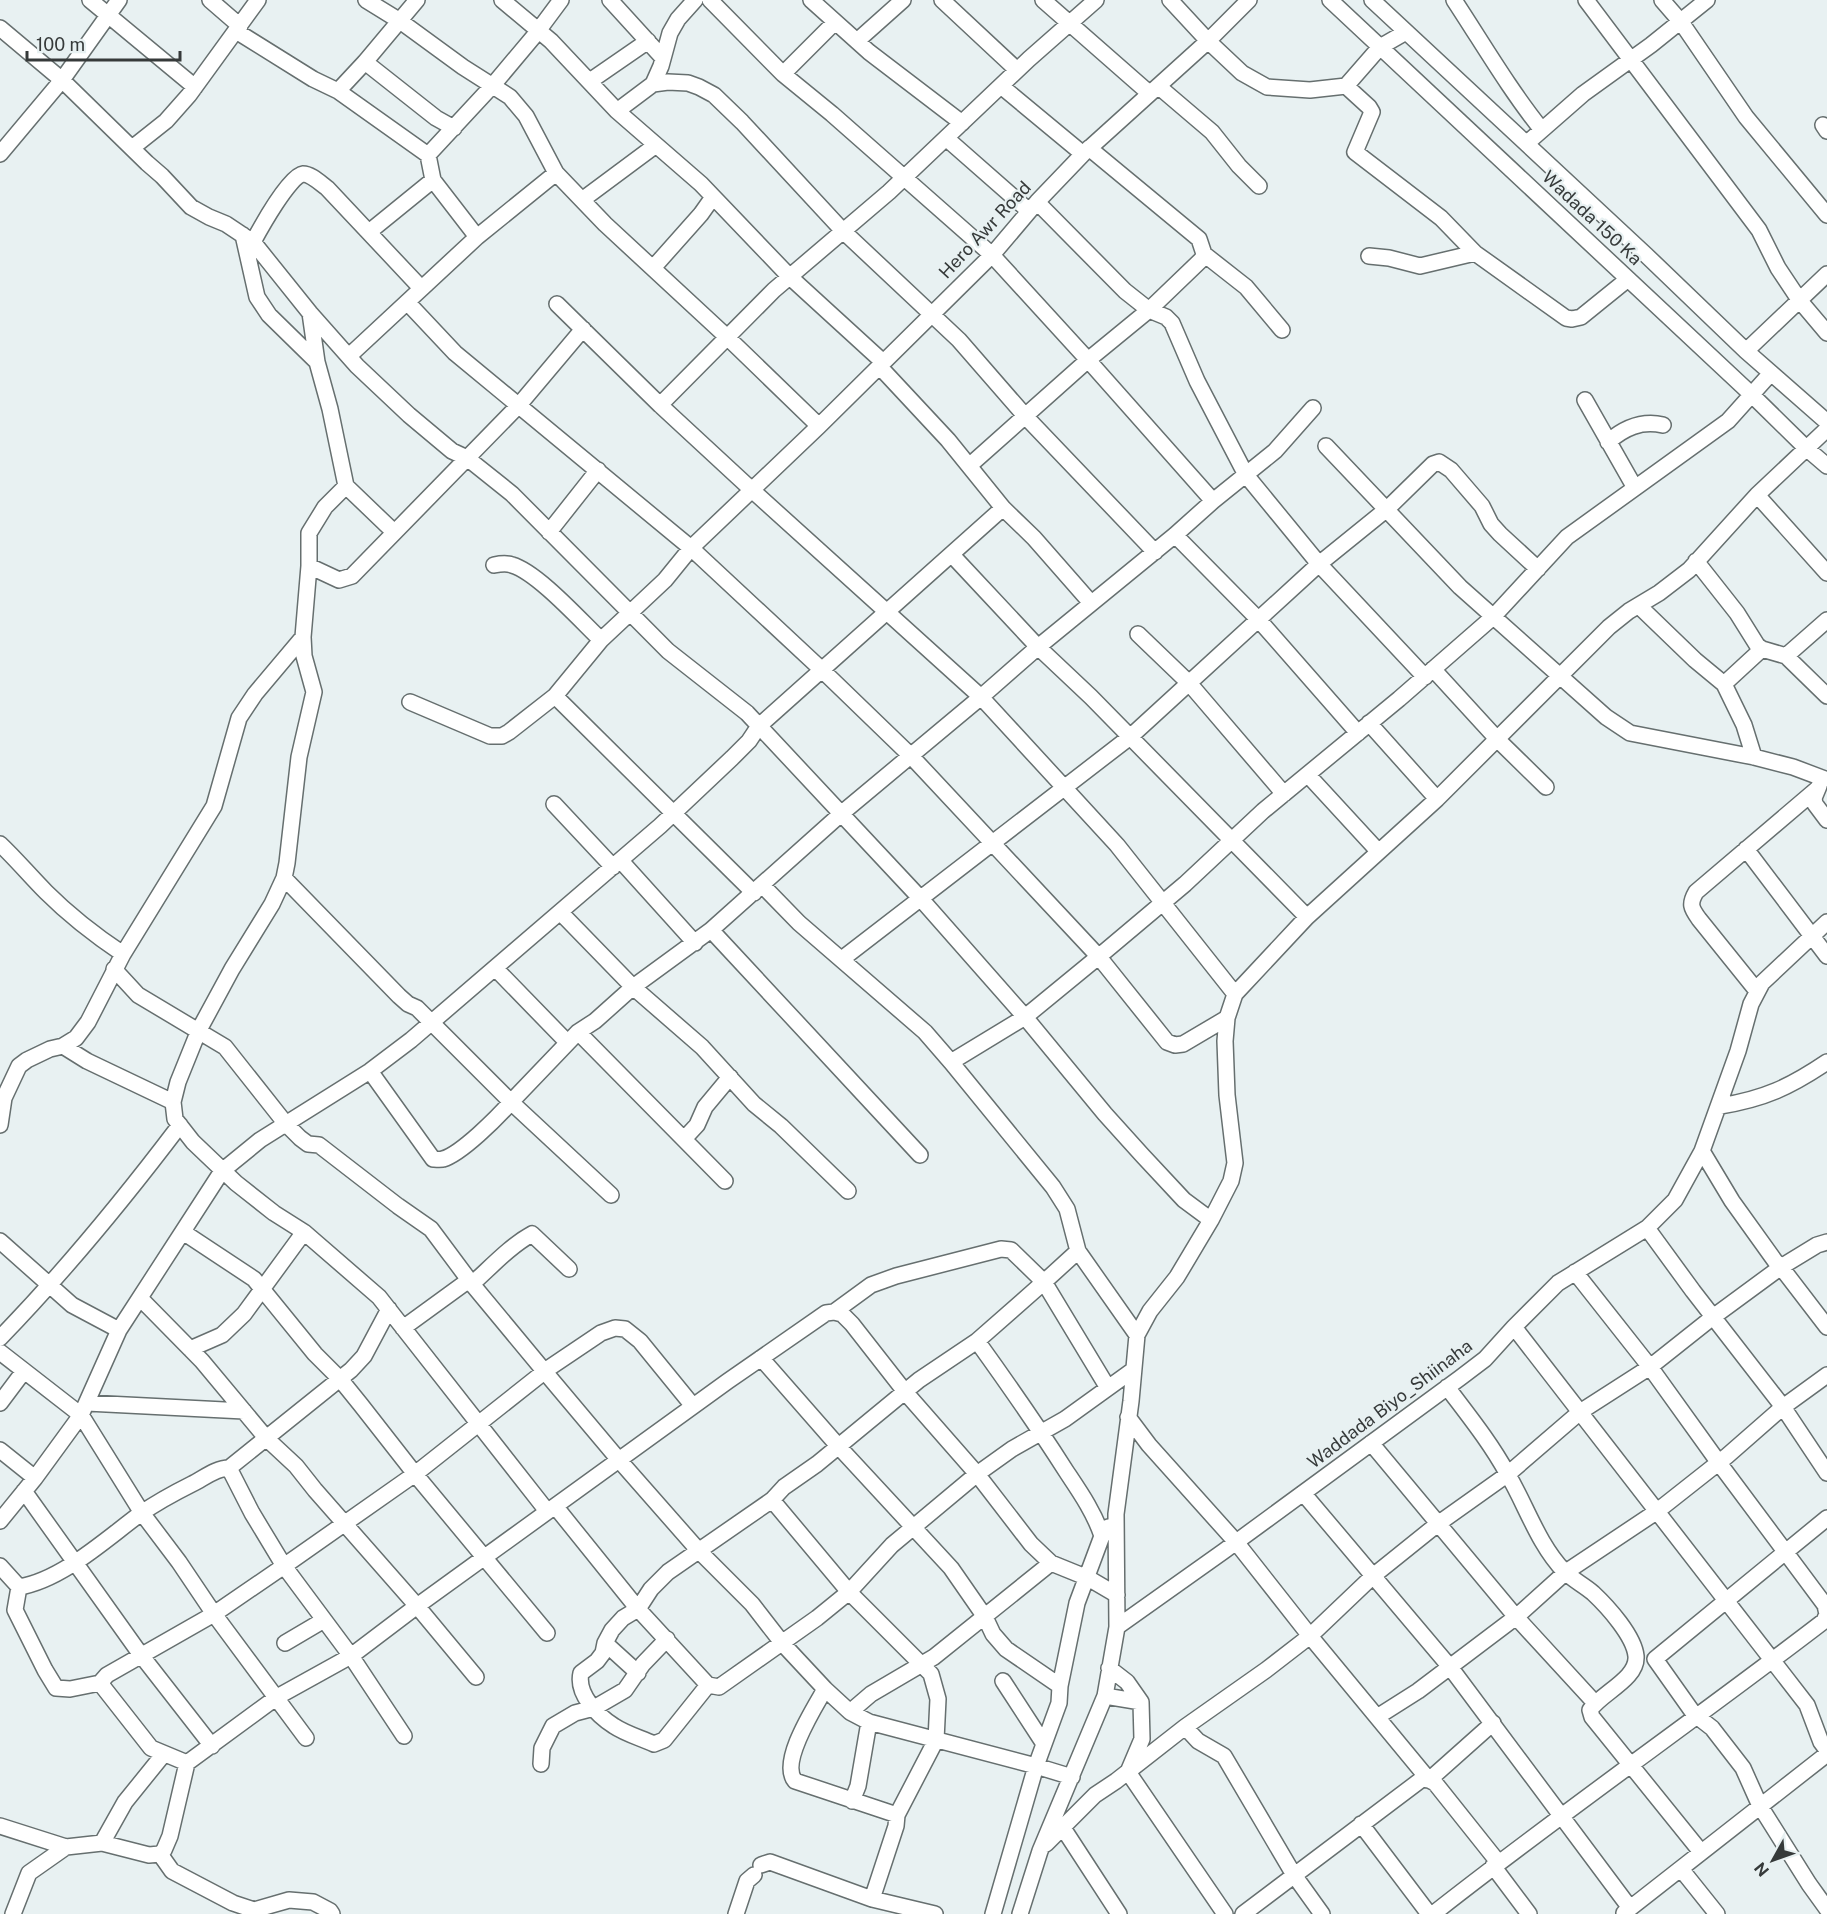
<svg xmlns="http://www.w3.org/2000/svg" width="1827" height="1914" font-family="'Public Sans',sans-serif">
<style>
.lines{fill:none;stroke-linecap:round;stroke-linejoin:round}
.minor-casing{stroke:#666f6f;stroke-width:18}
.minor{stroke:#fff;stroke-width:15}
.labels{text-anchor:middle;stroke-width:4.5;stroke-linejoin:round;paint-order:stroke}
.street-label{font-size:18px;fill:#363a3a;stroke:#e8f1f2}
</style>
<rect width="100%" height="100%" fill="#e8f1f2"/>
<g class="lines">
<defs>
<path id="minor" d="M90,0l105,87
M210,0l30,26
M366,0l34,21 63,46 47,30 16,19 30,57 49,51 122,113 92,89
M502,0l49,41 66,70 84,73 89,93 93,85
M610,0l52,57
M710,0l73,74 49,40 160,141 96,105 125,141
M811,0l58,52 93,71
M942,0l75,70
M1043,0l106,93
M1170,0l38,41 34,32 25,14 43,3 36,-4 34,-39 26,-15
M1330,0l421,394 55,54 21,18
M1372,0l274,255 100,96 81,71
M1454,0c29,44 55,89 88,130
M1586,0l173,230 19,38 22,33 27,32
M1662,0l19,22 65,95 81,98
M0,28l62,52 85,83 15,13 29,31 18,10 17,7 27,18 57,71 47,53 52,49 43,36 15,7 45,36 156,157 79,62 174,186 104,118 80,97 37,41 42,45 27,20
M236,31l77,48 25,12 90,64 5,25 44,57
M857,41l46,-41
M365,62l71,56 18,10
M783,74l52,-52
M590,81l58,-40
M653,84l15,-2 20,1 11,4 15,8 28,27 101,109 116,109 67,77 129,135
M1001,86l82,68
M1158,86l54,46 27,34 20,20
M1346,86l23,21 3,5 -17,40 86,66 34,35 91,65 6,1 9,-2 47,-38
M338,91l27,-29 52,-62
M617,111l36,-27 8,-18 9,-33 8,-14 17,-19
M1823,125l4,6
M946,138l83,73
M1527,143l56,-49 68,-49 56,-45
M132,148l34,-27 23,-26 69,-95
M1089,148l110,91 5,15 42,33 36,43
M0,154l62,-74 57,-80
M428,155l65,-70 42,-50 26,-35
M582,200l74,-55
M1037,202l88,89 24,19 17,7 6,6 25,58 49,94 73,89 106,113
M369,232l64,-52
M243,235l14,62 12,18 48,47
M253,242c7,-13 37,-67 50,-68 8,0 17,9 24,14l94,100
M1369,256l20,2 31,8 55,-13
M653,268l48,-54 12,-17
M407,302l48,51 236,195 131,122 89,86 188,201 68,85 8,3 8,-1 44,-26
M557,304l103,101 93,86 228,206 136,148 118,149
M1150,309l52,-50 2,-5
M310,313l7,49 13,47 16,77 -21,21 -16,26v33l-6,71 1,19 10,36 -15,65 -12,106 -3,15 -12,26 -40,65 -33,61 -21,52 -5,20 2,17 18,23 43,41 38,30 30,19 75,65 168,214
M1746,351l81,-77
M349,356l128,-119 79,-64
M1585,400l50,88
M660,405l114,-115 115,-98 140,-133 67,-59
M1608,442c16,-14 33,-22 55,-17
M1326,446l134,141 146,130 24,16 124,24 39,10 32,12
M969,466l119,-106 61,-50
M346,486l48,46
M1757,495l70,78
M1003,508l31,30 57,65
M549,532l49,-62
M1175,535l83,84 100,114
M952,555l86,92 53,50 216,220
M1696,561l41,52 20,32 5,4 24,7 41,40
M494,565c5,-1 13,-2 18,0 25,7 69,56 89,75
M309,566l30,14 13,-4 167,-171 64,-76
M1639,606l56,54 29,24 20,41 10,32
M1138,634l51,49 95,111
M1786,656l41,-36
M1433,669l65,71 48,47
M1724,684l38,-35
M555,696l199,197
M410,702l80,34h12l7,-4 46,-36 46,-56 64,-60 26,-32 128,-122 173,-171 45,-53 46,-48 125,-113 41,-41
M1369,723l68,76
M1308,775l70,76
M1819,786l-5,12 1,6 12,16
M554,804l59,63
M0,844c16,15 30,32 46,48 23,23 50,44 77,62
M1746,849l81,107
M621,861l74,82
M284,878l115,118 9,8 9,4 94,94 67,-70 17,-11 38,-34 78,-57 131,-117 139,-116 57,-50 137,-112 38,-34 62,-50 38,-43
M762,885l37,38 126,109 26,30 74,-45 78,-64 82,-69 78,-73 136,-112 94,-82 74,-80 161,-116 43,-48
M561,913l72,74 69,60 52,57 27,22 67,65
M711,930l209,225
M842,959l288,-222 189,-173 68,-55 46,-45 6,-2 12,8 31,36 9,18 9,10 38,35
M495,968l72,74
M114,969l24,26 87,52 61,77 14,14 8,6 11,1 79,61 33,23 41,55 73,88 74,88 80,91 53,53 31,40 42,45 25,23 19,10 167,44 36,11
M1757,991l-58,-72c-8,-11 -10,-15 -3,-27l121,-103
M578,1032l147,149
M63,1046l24,15 86,41
M370,1071l63,88c1,0 8,1 10,0 18,-5 55,-42 68,-57l100,93
M1720,1106c44,-7 70,-19 107,-44
M0,1125l4,-27 15,-32 8,-6 23,-11 13,-3 13,-8 12,-16 35,-68 91,-148 25,-88 16,-24 48,-57
M684,1139l13,-14 8,-18 25,-30
M1647,1228l46,63 90,116 44,66
M183,1232l71,47 61,75 25,25 21,26 54,69 132,159
M0,1241l72,64 47,25
M1827,1242l-10,3 -36,22 46,60
M1078,1251l59,84
M472,1284c19,-17 38,-38 60,-50l37,35
M140,1298l62,63 65,78 29,27 19,24 102,116 311,-225 98,-68 8,-1 8,2 10,10 54,69 71,81 54,70 20,19 37,15 29,17
M834,1312l37,-27 25,-9 105,-27 10,1 33,32 34,-31 -11,-42 -14,-22 -102,-125
M1514,1327l293,378 14,37 6,8
M403,1328l66,-48
M0,1338c65,-67 124,-139 180,-213
M977,1341l67,-59 64,106
M190,1349l32,-14 22,-21 60,-82
M0,1352l81,63 61,98 37,49 35,52 92,124
M761,1358l78,89 112,121 34,49 8,17 13,15 54,37
M1447,1387c21,28 43,55 60,86 19,32 31,71 57,98 9,9 20,14 29,22 15,14 41,43 43,63 2,23 -35,37 -46,54l2,7 109,135
M0,1403l24,-32
M87,1403l157,8
M1128,1417l21,28 87,97 74,94 119,144 64,-57
M1371,1443l145,174 79,86
M0,1450l35,28
M229,1468l23,45 32,53 67,90 53,80
M24,1491l117,164 71,91
M1303,1493l147,174 180,241
M772,1500l77,92 82,82 7,25 -2,41 -39,75 -1,11 -24,73 63,15
M555,1506l83,103 70,76 11,2 98,-69 32,-26 43,-47 85,-71 35,-25 53,-30 68,-49
M1827,1518l-172,141 39,55 18,14 31,40 17,38 49,78 18,25
M0,1521l35,-43 46,-63 38,-85 103,-159 38,-31 110,-69 41,-31 249,-214 72,-68 17,-17 10,-15 244,-218 -55,-68 -69,-74
M0,1566l19,21 -4,23 30,60 11,18 14,1 30,-6 7,-8 107,-61 70,-48 131,-92 134,-106 52,-35 14,-5 10,1 15,12 53,65
M19,1587c43,-7 87,-48 121,-73 16,-11 34,-21 52,-30 12,-6 24,-16 37,-16l122,-98 13,-14 25,-47
M1117,1627l107,-76 236,-173 25,-19 29,-32 44,-44 89,-55 28,-28 27,-49 36,-100 13,-47 11,-21 65,-61
M285,1643l39,-23
M605,1643l33,30
M1109,1668l18,14 14,20 1,37 -14,33 97,142
M1003,1681l41,63
M100,1683l51,65 36,15
M708,1685l-44,55 -10,4c-13,-6 -28,-10 -40,-18 -16,-10 -38,-32 -33,-53l16,-12 6,-8 2,-10 7,-13 11,-12 15,-9 13,-20 17,-17 104,-72 12,-13 33,-23 102,-84 58,-39c31,43 61,86 89,130 14,21 28,41 36,65
M825,1689c-10,18 -46,73 -30,92l102,34
M1105,1696l36,6
M850,1712l21,-18 63,-37 117,-94
M1377,1717l41,-26 98,-74 50,-45 90,-60 71,-56 56,-49 44,-32
M1185,1727l13,14 26,15 70,119 28,39
M541,1764l1,-16 11,-22 22,-13 19,-5 31,-18 18,-26 24,-25
M852,1801l6,-15 11,-64
M1361,1824l68,90
M0,1826l66,21 36,-4 47,12 11,-1 4,-4 6,-14 17,-73 90,-66 74,-41 66,-50 59,71
M1063,1828l56,86
M102,1843l23,-41 38,-47
M1046,1844l49,-49 21,-14 69,-54 81,-57 44,-34 63,-60 66,-53 69,-49 72,-62 70,-45 63,-50 68,-50 -6,-6 -43,-60 -30,-50
M160,1854l12,17 61,32 21,7 35,-10 24,2 17,9 2,3
M761,1865l9,-3 102,37
M1493,1866l36,48
M1681,1869l36,45
M1624,1913l203,-159
M13,1914l16,-41 37,-26
M736,1914l11,-33 7,-6
M993,1914l43,-148 23,-63 1,-17 17,-83 25,-67 6,-9
M1020,1914l20,-63 65,-155 12,-69 -1,-113 15,-113 6,-66 13,-24 27,-34 34,-57 20,-39 4,-18 -8,-68 -2,-54 2,-23 8,-24 72,-77 130,-118 172,-172 20,-16 30,-18 30,-23 68,-75 70,-66
M1243,1914l179,-135 7,1 6,3 63,79
M1433,1914c128,-101 262,-194 391,-293l3,-7 -2,-9 -106,-142 -69,-96 -75,-95"/>
</defs>
<use href="#minor" class="minor-casing"/>
<use href="#minor" class="minor"/>
</g>
<g class="labels">
<g class="street-label">
<text transform="translate(1592 218) rotate(43)" y="6">Wadada 150 Ka</text>
<text transform="translate(985 230) rotate(-47)" y="6">Hero Awr Road</text>
<text transform="translate(1390 1404) rotate(-37)" y="6">Waddada Biyo_Shiinaha</text>
</g>
</g>
<g transform="translate(1773 1860) rotate(230)" stroke="#e8f1f2" stroke-width="4.5" paint-order="stroke">
<path d="M0-4.5L10 22L0 15L-10 22Z" fill="#363a3a"/>
<text y="-9" font-size="16" font-weight="bold" text-anchor="middle" fill="#363a3a">N</text>
</g>
<path d="M27 51v9h153v-9" fill="none" stroke="#363a3a" stroke-width="3"/>
<text x="36" y="51" font-size="18" fill="#363a3a" stroke="#e8f1f2" stroke-width="4.5" paint-order="stroke">100 m</text>
</svg>
